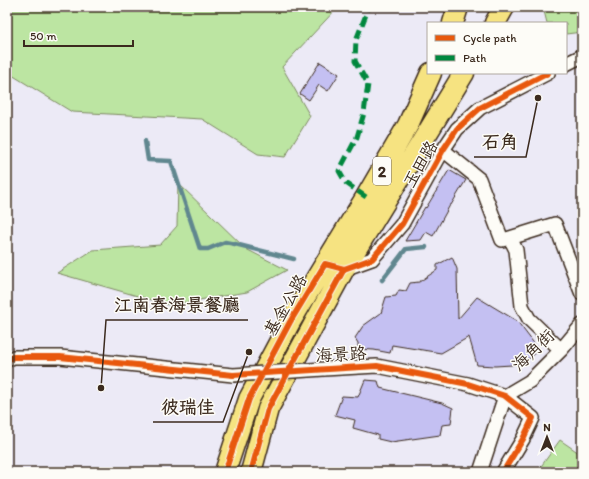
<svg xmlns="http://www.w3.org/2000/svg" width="589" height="479" font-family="Itim,'LXGW WenKai TC',sans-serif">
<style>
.green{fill:#bce5a2;stroke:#7c8860}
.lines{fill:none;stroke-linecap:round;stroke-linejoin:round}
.stream{stroke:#61878f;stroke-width:4.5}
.building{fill:#c4c0f2;stroke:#3b2a1e}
.street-casing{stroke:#3b2a1e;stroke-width:16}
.primary-casing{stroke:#3b2a1e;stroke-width:23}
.street{stroke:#fdfcf7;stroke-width:13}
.primary{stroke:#f6e381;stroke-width:20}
.street-bridge-casing{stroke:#3b2a1e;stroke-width:16;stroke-linecap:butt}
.street-bridge{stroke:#fdfcf7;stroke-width:13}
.quiet{stroke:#00873e;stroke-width:5;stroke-dasharray:10 5;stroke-linecap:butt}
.cycleway-casing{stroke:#fdfcf7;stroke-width:8}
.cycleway{stroke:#e8590c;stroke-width:6}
.labels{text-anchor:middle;stroke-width:3;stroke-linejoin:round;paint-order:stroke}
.shield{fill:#fdfcf7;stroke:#75695f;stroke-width:1}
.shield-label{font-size:16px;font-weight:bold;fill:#3b2a1e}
.street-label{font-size:17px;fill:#3b2a1e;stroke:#fdfcf7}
.leader{fill:none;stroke:#3b2a1e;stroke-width:1.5}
.callout-dot{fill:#3b2a1e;stroke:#fdfcf7;stroke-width:1.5}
.callout-label{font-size:18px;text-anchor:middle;font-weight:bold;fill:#3b2a1e;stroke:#fdfcf7;stroke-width:3;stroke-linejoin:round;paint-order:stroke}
</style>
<rect width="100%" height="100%" fill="#eceaf6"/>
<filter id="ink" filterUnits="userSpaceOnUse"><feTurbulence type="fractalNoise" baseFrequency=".025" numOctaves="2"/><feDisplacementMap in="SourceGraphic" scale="8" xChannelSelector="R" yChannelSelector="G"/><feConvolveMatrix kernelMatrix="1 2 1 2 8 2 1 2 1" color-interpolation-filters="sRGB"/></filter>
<g filter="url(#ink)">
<path class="green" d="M7,7h331l-56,60 28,49 -25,41 -27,-3 -56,-35 -130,-7 -65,-40z
M543,7h39v25l-16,2v-11h-19z
M178,183l68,66 41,21 -40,22 -78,13 -112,-32 36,-23 67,-5 17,-19z
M560,440l22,15v17h-45z"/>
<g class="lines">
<path class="stream" d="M145,141l3,19 23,1 29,88h8l17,-7 10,2 59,15
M382,280l24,-31 20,-2"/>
</g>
<path class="building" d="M320,62l19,12 -11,17 -9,-6 -10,15 -9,-6z
M449,170l17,10 -15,25h-1l-17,31 -7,-4 -5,8 -16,1 20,-34 1,1z
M452,257l5,12 1,50 19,-22 40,24 22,29 -9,8 -18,7 -17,1 -18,-1 -8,-28 -28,16 -49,-8 -2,8 -16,-3 -16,-1v-6l-3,-5 8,-12 18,-13 5,-16 10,-1 3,-6 7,1 4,-8 9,-1 18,-12v-5z
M365,380l13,1 2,7 62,15 11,5 -2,16 -9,1 -2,10 -49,7 -13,-3v-4l-25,-7 2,-8 -20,-5 7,-19 16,1z"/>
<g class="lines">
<defs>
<path id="street" d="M566,64l16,-8
M443,150l36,29 23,61 8,-2 6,12 6,56 7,13 32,31
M510,238l45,-14 27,70
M344,269l28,-10 30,-35 41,-74 14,-21 23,-21 68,-35
M7,360l6,-3h47l173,18
M324,369l53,-3 91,18 37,12 28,22 -10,21 -20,33
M480,472l25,-76 25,-15 31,-31 21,-25"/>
<path id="primary" d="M453,23l5,-16
M495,23l9,-16
M225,472l24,-73 41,-77 35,-58 41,-67 42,-72 23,-52
M251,472l17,-63 76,-140 120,-196"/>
</defs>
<use href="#street" class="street-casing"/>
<use href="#primary" class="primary-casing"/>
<use href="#street" class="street"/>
<use href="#primary" class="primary"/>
<defs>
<path id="street-bridge" d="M233,375l91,-6"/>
</defs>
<use href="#street-bridge" class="street-bridge-casing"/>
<use href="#street-bridge" class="street-bridge"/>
<path class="quiet" d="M366,197l-20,-14 -7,-12 18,-34 7,-24 4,-29 -13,-23 1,-21 13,-33"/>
<defs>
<path id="cycleway" d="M7,360l6,-3h47l173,18 144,-9 91,18 37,12 28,22 -10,21 -20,33
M225,472l24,-73 41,-77 35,-58 19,5 28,-10 30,-35 41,-74 14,-21 23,-21 68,-35
M251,472l17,-63 76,-140"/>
</defs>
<use href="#cycleway" class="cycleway-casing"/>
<use href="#cycleway" class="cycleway"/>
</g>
</g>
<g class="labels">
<rect class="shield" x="373" y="157" width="18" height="28" rx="3"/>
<g class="shield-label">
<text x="382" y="177">2</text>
</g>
<g class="street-label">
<text transform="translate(420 164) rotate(-60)" y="6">玉田路</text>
<text transform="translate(285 305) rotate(-60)" y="6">基金公路</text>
<text transform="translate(533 350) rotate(-44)" y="6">海角街</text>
<text transform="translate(341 354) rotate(-3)" y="6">海景路</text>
</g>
</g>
<path class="leader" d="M538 98L526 157H474M101 388L106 320H248M249 352L223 422H153"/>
<g class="callout-dot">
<circle cx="538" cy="98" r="4"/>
<circle cx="101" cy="388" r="4"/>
<circle cx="249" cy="352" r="4"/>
</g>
<g class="callout-label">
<text x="500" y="148">石角</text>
<text x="177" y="311">江南春海景餐廳</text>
<text x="188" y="413">彼瑞佳</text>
</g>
<rect width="589" height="479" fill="none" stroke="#fdfcf7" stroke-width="24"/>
<rect x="12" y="12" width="565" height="455" fill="none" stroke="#3b2a1e" stroke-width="1.5" filter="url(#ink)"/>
<rect x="427" y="22" width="140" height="52" fill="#fdfcf7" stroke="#afa8a0"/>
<rect x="435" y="35" width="20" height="6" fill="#e8590c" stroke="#afa8a0"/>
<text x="463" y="42" font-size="12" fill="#3b2a1e">Cycle path</text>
<rect x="435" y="55" width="20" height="6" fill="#00873e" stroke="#afa8a0"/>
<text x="463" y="62" font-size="12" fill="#3b2a1e">Path</text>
<g transform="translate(547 437)" stroke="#fdfcf7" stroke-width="3" paint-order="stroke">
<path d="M0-3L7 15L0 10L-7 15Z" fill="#3b2a1e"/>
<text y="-6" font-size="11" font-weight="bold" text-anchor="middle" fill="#3b2a1e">N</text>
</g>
<path d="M24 40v6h109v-6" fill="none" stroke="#3b2a1e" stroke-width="2"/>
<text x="30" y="40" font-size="12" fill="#3b2a1e" stroke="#fdfcf7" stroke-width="3" paint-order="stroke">50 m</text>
</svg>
